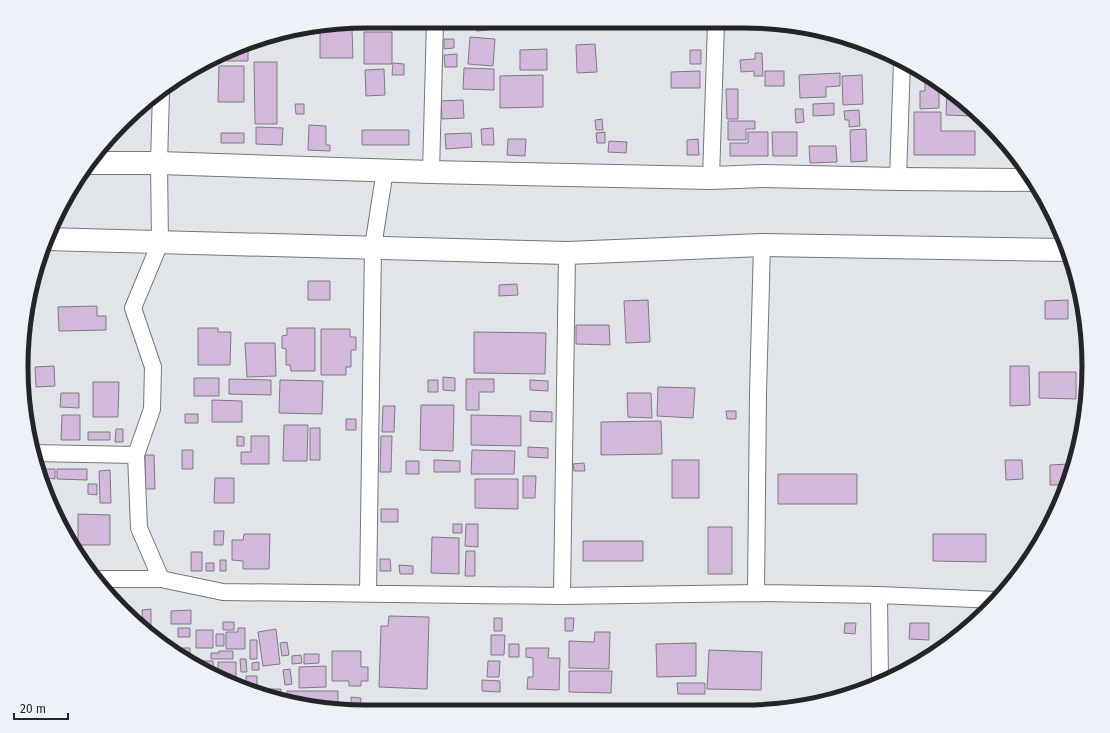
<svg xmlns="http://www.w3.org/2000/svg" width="1110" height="733" font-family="'Fira Sans',sans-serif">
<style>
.building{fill:#d2b9db;stroke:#7e7b80}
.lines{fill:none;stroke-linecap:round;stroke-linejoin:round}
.street-casing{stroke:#74777c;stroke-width:18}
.secondary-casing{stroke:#74777c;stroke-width:24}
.path{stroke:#a5a8ac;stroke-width:2.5;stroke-dasharray:3 2;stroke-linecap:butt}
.street{stroke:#fff;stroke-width:16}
.secondary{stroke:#fff;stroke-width:22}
.rim{fill:none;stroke:#242528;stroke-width:5}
</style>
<rect width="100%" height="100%" fill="#e1e5ea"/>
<path class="building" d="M366,21h20v4h-20z
M442,22h28v4l-28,1z
M476,22h20l1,7 -20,2z
M655,23h25v2h-25z
M765,24h24l5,2 -29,-1z
M352,29l1,29h-33v-28z
M364,32h28v32h-28z
M470,37l25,2 -2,27 -25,-2z
M444,39h10v9l-10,1z
M248,43v18h-23v-7z
M595,44l2,28 -20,1 -1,-28z
M547,49v21h-27v-20z
M690,50h11v14h-11z
M755,53h7l1,23h-9v-5l-13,1 -1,-12 15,-1z
M457,54v13h-12l-1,-12z
M254,62h23v62h-22z
M393,63l11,1v11h-12z
M219,66h25v36h-26z
M464,68l30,1v21l-31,-1z
M384,69l1,26 -19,1 -1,-26z
M700,71v17h-29v-16z
M765,71h19v15h-19z
M840,73v13l-14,1v10l-26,1 -1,-23z
M543,75v32l-43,1v-32z
M862,75l1,29 -20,1 -1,-29z
M925,76l14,9v23l-19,1v-18h5z
M726,89h12v30h-11z
M947,91l24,16v9l-25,-1z
M463,100l1,18 -22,1 -1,-18z
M834,103v12l-21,1v-12z
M295,104h9v10h-8z
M795,109h8l1,13 -8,1z
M859,110l1,16 -11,1v-7h-4l-1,-9z
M914,112h27v19h34v24h-61z
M602,119l1,11h-7l-1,-10z
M728,121h27v8h-9v11h-18z
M309,125l17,1v19h4v6l-22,-1z
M256,127l27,1 -1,17 -26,-1z
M493,128l1,17h-12l-1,-16z
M866,129l1,32 -16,1 -1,-32z
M362,130h47v15h-47z
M605,132v11h-8l-1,-10z
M748,132h20v24h-38v-13h18z
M772,132h25v24h-24z
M221,133h23v10h-23z
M471,133l1,14 -26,2 -1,-15z
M508,139h18l-1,17 -18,-1z
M698,139l1,16h-12v-15z
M609,141l18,1 -1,11 -18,-1z
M809,146h27l1,16 -27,1z
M308,281h22v19h-22z
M517,284l1,11 -19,1v-11z
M648,300l2,42 -24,1 -2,-42z
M1068,300v19h-23v-18z
M97,306v10h9v14l-47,1 -1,-24z
M576,325h33l1,20 -34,-1z
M198,328h20v4h13l-1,33h-32z
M287,328h28v43h-24l-1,-6h-4v-16l-4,-1v-12l5,-1z
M321,329h29v8h6v13h-5v17h-5v8h-25z
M474,332l72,1 -1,41 -71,-1z
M245,343h30l1,33 -29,1z
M54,366l1,20 -19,1 -1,-20z
M1010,366h19l1,39 -20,1z
M1039,372h37v27l-37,-1z
M443,377l12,1v13l-12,-1z
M194,378h25v18h-25z
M229,379l42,1v15l-42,-1z
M466,379h28v13h-15v18h-13z
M280,380l43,1 -1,33 -43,-1z
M428,380h10v12h-10z
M530,380l18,1v10l-18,-1z
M93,382h26l-1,35h-25z
M658,387l37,1 -2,30 -36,-2z
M61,393h18v15l-19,-1z
M627,393h24l1,25 -24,-1z
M212,400l30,1v21h-30z
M421,405h33l-1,46 -33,-1z
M383,406h12l-1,26h-12z
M530,411l22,1v10l-22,-1z
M726,411h10v8h-9z
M185,414h13v9h-13z
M62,415h18v25h-19z
M471,415l50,1v30l-50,-1z
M346,419h10v11h-10z
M661,421l1,33 -61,1v-33z
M284,425h24l-1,36h-24z
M310,428h10v32h-10z
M116,429h7v13h-8z
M88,432h22v8h-22z
M237,436l7,1v9h-7z
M251,436h18v28h-28v-12h10z
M381,436h11l-1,36h-11z
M528,447l20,1v10l-20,-1z
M182,450h11v19h-11z
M472,450l43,1 -1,23h-43z
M145,455h9l1,34h-10z
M434,460l26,1v11h-26z
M672,460h27v38h-27z
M1005,460h17l1,19 -17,1z
M406,461h13v13h-13z
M584,463l1,8h-11l-1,-7z
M1069,464v17l-2,4h-17v-20z
M46,469h9v10l-9,-1z
M57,469h30v11l-30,-1z
M110,470l1,33h-11l-1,-32z
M778,474h79v30h-79z
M523,476h13l-1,22h-12z
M215,478h19v25h-20z
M475,479h43v30l-43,-1z
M88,484h9v11l-9,-1z
M381,509h17v13h-17z
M78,514l32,1v30h-32z
M453,524h9v9h-9z
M466,524h12v23l-13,-1z
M708,527h24v47h-24z
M214,531h10l-1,14h-9z
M244,534h26l-1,35h-26v-8l-11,-1v-20h11z
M933,534h53v28l-53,-1z
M432,537l27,1v36l-28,-1z
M583,541h60v20h-60z
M466,551h9v25h-10z
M191,552h11v19h-11z
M380,559h10l1,12h-11z
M220,560h6v11h-6z
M206,563h8v8h-8z
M399,565l14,1v8h-13z
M151,609v20h-8l-1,-19z
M191,610v14h-20v-13z
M389,616l40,1 -2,72 -48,-2 2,-61h7z
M494,618h8v13h-8z
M565,618h9l-1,13h-8z
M223,622h11v8h-11z
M845,623h11l-1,11 -11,-1z
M910,623h19v17l-20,-1z
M178,628h12v9h-12z
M238,628h7v21h-19v-17h12z
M276,629l4,35 -17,2 -5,-34z
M196,630h17v18h-17z
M595,632h15l-1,37 -40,-1v-27l25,1z
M216,634h8v12h-8z
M491,635h14l-1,20h-13z
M250,640h7v19h-7z
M287,642l2,13 -7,1 -2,-13z
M696,643v33l-39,1 -1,-33z
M509,644h10v13h-10z
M171,648h19v13z
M526,648h23l-1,10h12l-1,32 -32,-1 1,-12h5v-19l-7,-1z
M709,650l53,2 -1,38 -54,-1z
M219,651h14v8h-22v-6h8z
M332,651h29v16h7v14h-7v5h-12v-5h-17z
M304,654h15v9l-15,1z
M301,655l1,8 -10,1v-8z
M240,659h6l1,13h-6z
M193,661h20l1,15 -21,-14z
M488,661h12l-1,16h-12z
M218,662h18v21l-18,-5z
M259,662v8h-7v-7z
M326,666v21l-27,1v-21z
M290,669l2,15 -7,1 -2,-15z
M569,671h43l-1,22 -42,-1z
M246,676h11v13l-11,-3z
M482,680l18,1v11l-18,-1z
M677,683h28v11h-27z
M265,689h16v8l-16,-5z
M287,691h51v13h-30v1l-21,-6z
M351,697l10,1 -1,10h-9z"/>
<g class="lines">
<defs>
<path id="street" d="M161,92l-2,71 1,80 -27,65 20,59 -1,42 -16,46 3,73 22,51 62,13 339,4 194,-3 123,2 118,5
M431,172l4,-151
M711,178l5,-155
M898,179l4,-118
M32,453l104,2
M100,579h61
M368,593l5,-346 12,-77
M756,593l2,-200 4,-148
M879,595l1,88
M562,596l5,-343"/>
<path id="secondary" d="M88,163h71l272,9 280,6 52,-2 135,3 135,1
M46,239l521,14 195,-8 305,5"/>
</defs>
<use href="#street" class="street-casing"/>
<use href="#secondary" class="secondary-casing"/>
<path class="path" d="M119,595l4,12"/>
<use href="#street" class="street"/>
<use href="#secondary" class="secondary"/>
</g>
<path d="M0 0H1110V733H0ZM366 28H744A338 338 0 0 1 1082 366V367A338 338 0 0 1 744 705H366A338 338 0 0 1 28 367V366A338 338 0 0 1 366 28Z" fill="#eef2f8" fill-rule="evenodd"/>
<path class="rim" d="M366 28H744A338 338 0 0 1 1082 366V367A338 338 0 0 1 744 705H366A338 338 0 0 1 28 367V366A338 338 0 0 1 366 28Z"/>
<path d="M14 713v6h54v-6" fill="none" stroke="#242528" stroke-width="2"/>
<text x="20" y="713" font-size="12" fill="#242528" stroke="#eef2f8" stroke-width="3" paint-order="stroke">20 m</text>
</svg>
